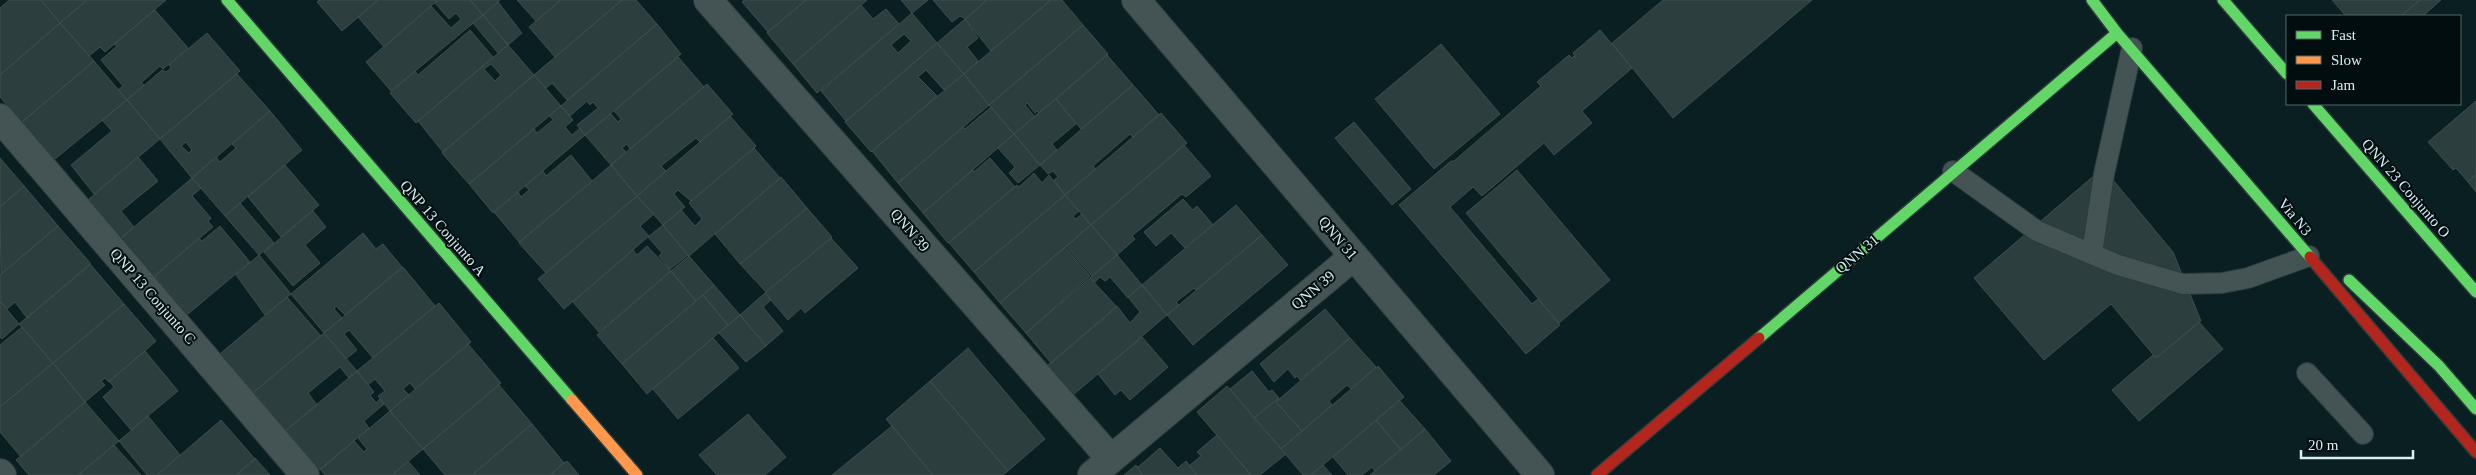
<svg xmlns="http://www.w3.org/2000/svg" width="2476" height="475" font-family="Georgia,serif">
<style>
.building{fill:#2d3e3e;stroke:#3d4e4e;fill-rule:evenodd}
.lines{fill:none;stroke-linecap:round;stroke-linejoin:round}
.lane-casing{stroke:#2d3b3c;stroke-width:22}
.street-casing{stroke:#2d3b3c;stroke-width:30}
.fast-casing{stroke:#2d3b3c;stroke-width:14}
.slow-casing{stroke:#2d3b3c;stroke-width:14}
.jam-casing{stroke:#2d3b3c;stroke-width:14}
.lane{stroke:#445354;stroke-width:20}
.street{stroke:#445354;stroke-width:28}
.fast{stroke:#63d668;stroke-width:11}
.slow{stroke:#ff974d;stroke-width:11}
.jam{stroke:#b3261e;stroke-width:11}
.labels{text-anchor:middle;stroke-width:4;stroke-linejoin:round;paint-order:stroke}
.street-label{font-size:15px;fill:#daeff0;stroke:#010d0f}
</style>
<rect width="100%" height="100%" fill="#0a1f21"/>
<path class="building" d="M9,0h32l19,23 -60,52v-67z
M41,0h46l-27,23z
M87,0h79l-61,52 -5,-5 -11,9 -29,-33z
M319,0h59l-36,31 -25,-29z
M378,0h60l-54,47 -26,-30z
M438,0h32l13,15 -92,76 -25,-29 65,-56 20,22 10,-9 -5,-6 -7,6 -14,-16z
M470,0h30l-17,15z
M517,0h44l-25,21z
M561,0h61l-67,57 -26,-30z
M622,0h14l21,24 -90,76 -15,-17 -6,5 -12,-13z
M744,0h62l-38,32 -26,-30z
M806,0h61l-74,64 -26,-31z
M901,0h27l-16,13z
M933,0h54l-21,19 -6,-3 -8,6z
M987,0h64l-60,51 -26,-32z
M1051,0h11l21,25 -94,80 -25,-31z
M1663,0h149l-139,118 -61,-75z
M2332,0h88l-19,16h-55z
M2420,0h21l-17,15 1,1h-24z
M498,2l24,31 -14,12 -25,-30z
M861,5l12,14 13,-10 13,15 -82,69 -24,-29z
M155,10l33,38 -25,21 -3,-3 -19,17 3,2 -17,15 -9,-10 5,-4 -22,-26 16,-14 -3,-2z
M912,13l25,30 -91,78 -25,-30zM904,34l7,7 -13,12 -7,-8z
M483,15l25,30 -10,8 -25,-30z
M965,19l13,19 -11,9 11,14 -14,13 -27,-31z
M60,23l34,38 -72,61 -22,-25v-22z
M657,24l24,30 -96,81 -8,-10 21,-17 -5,-6 -3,3 -3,-4 -17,15 -9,-10z
M1083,25l25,29 -94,80 -25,-29zM1027,103l8,10 2,-2 2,2 -4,4 -10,-12z
M470,30l23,27 -77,66 -26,-30 25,-22 3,4z
M1600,30l32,38 -50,43 10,12 -38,32 -10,-12 -62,53 -9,-9 -23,20 82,97 6,-5 22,26 -34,29 -127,-149 52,-44h3l87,-75 -4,-4 32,-27 3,3 2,-2 2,2 -3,-5z
M207,33l33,38 -80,68 -33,-39 35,-30 4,2 5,-4 -2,-3z
M937,43l27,31 -20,16 -18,-20 -8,7 19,19 -66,56 -26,-30z
M1441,44l59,70 -66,55 -59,-70z
M508,45l26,30 -91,77 -25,-31zM491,64l10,11 -6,6 -11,-12z
M1107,55l26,30 -52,44 -25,-30z
M678,57l26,30 -74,62 -3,-5 -5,4 4,4 -15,13 -26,-30 26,-21 7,8 3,-3 -7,-8z
M94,61l33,39 -72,59 -33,-37z
M237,74l33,37 -78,67 -32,-39zM186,142l6,8 -3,3 -8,-7z
M964,74l25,31 -91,78 -26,-32z
M534,75l27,31 -92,78 -27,-31z
M707,84l26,30 -33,28 -4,-4 -35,28 5,5 -29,25 -26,-31z
M1133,85l26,30 -26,22 -3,-3 -37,32 3,3 -31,26 -11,-15 4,-3 -5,-6 -5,3 -8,-9z
M1056,99l20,25 -24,20 5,6 -17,15 -26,-31z
M127,100l33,39 -66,55 -23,-29 41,-34 -10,-11z
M2476,101v74l-8,7 -12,-14 -3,2 -25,-28z
M561,106l12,14 -8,7 7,8 8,-7 5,7 -92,78 -24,-29 65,-55 3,4 16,-13 -4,-5z
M991,107l23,27 -91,79 -25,-30 65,-56 2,2z
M270,111l32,39 -77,66 -33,-38 24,-21 4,5 16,-14 -4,-4z
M1161,113l26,30 -96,82 -26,-30z
M730,116l26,30 -65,55 -13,-11 -4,4 11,13 -22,18 -26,-29z
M1354,122l57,67 -19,16 -57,-67z
M1014,134l26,31 -22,18 -9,-10 6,-6 -17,-19z
M1184,145l27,31 -25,21 -4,-3 -50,42 3,3 -18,16 -26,-30z
M754,148l26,30 -91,78 -26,-31 18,-15 14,16 7,-7 -13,-16z
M571,155l21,26 -73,61 -25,-30 24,-20 3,5 8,-7 -4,-4 18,-15 3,5z
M138,157l20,24 -37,30 13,16 -13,11 -32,-39z
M0,158l24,28 -24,21z
M990,158l25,29 -67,56 -25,-30 50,-43 1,2z
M285,165l34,40 -38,32 -33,-40z
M611,165l26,31 -91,77 -27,-30z
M2103,168l70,84 28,69 -45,37 -45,-54 -67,56 -70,-82z
M1517,170l93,110 -51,43 -93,-110z
M1034,173l8,10 7,-8 16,20 -91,77 -25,-29 68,-58 2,2z
M2476,175v17l-8,-10z
M781,177l26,31 -67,56 -25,-30z
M192,178l9,10 -9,8 19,22 -3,3 5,6 -59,49 -33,-38z
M24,186l34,40 -57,48 -1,-67z
M1065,195l14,16 -6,5 3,3 6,-5 9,11 -91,78 -26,-31z
M637,196l17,18 -14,12 9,10 -85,73 -26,-30z
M1183,199l10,11 4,-4 16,19 -28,23 -14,-15 -15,13 -12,-14z
M240,203l34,40 -15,12 -34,-39z
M1236,205l26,30 -66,55 -2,-2 -18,14 3,3 -12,10 -25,-30z
M807,208l25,29 -66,55 -26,-28z
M313,211l13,16 -21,18 15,18 -27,23 -29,-34z
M663,225l25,30 -18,14 -11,-13 3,-3 -14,-16z
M1091,225l26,30 -25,21 -26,-30z
M58,226l33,38 -64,54 -12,-16 -8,7 -7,-8v-26z
M220,226l30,36 -62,52 -33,-38 44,-38 3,3z
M363,233l13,16 7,-5 19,23 -57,48 -9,-9 -2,3 8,9 -18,15 -33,-39z
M1262,235l26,30 -95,80 -26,-30z
M831,238l27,30 -53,45 -4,-5 -13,12 -23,-27z
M647,246l24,25 -72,61 -26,-30 60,-52 4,5z
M1065,247l25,29 -64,57 -26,-30z
M259,255l32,39 -26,21 -29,-40z
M1117,255l25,30 -14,13 -18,-21 -5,4 -5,-4 -5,5 -5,-4z
M689,256l25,29 -18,16 -25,-30z
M90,264l34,40 -71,59 -34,-39z
M403,267l32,39 -62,52 -24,-28 -5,4 13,16 -11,9 -22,-26z
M671,271l25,30 -74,63 -25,-29z
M1090,278l27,29 -66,56 -25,-30z
M714,285l26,30 -12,10 -25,-30z
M1142,285l25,30 -94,80 -26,-29 70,-60 13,17 10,-11 -12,-15z
M765,293l6,7 -8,7 20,24 -17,15 -26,-31z
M703,295l25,30 -81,69 -25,-30z
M287,297l34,39 -67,56 -34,-38z
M0,301l19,23 -17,15 -2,-2z
M439,303l32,39 -56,47 -5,-6 -7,6 6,6 -19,16 -12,-15 7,-5 -10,-12 -7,6 -11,-14z
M124,304l32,37 -47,41 -4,-4 -4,3 4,4 -20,17 -32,-39z
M1325,309l25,29 -50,42 -3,-4 -2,2 -7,-9 -14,13 -14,-18z
M740,315l26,31 -20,16 -27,-29z
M2199,322l24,27 -84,72 -27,-31 41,-35 3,3z
M22,327l31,36 -53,44v-62z
M324,333l33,38 -8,7 -9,-11 -32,26 9,12 -31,26 -32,-39z
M1142,337l26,30 -38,33 -9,-10 -6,5 -17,-21z
M713,338l26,30 -61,51 -25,-30z
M1350,338l26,29 -25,22 -4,-4 -18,16 3,4 -30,26 -26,-29z
M468,344l33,39 -78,66 -33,-38z
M968,348l77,91 -37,32 -78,-90z
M145,351l33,40 -47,39 -28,-33 11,-10 -5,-6z
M53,363l32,39 -64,55 -21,-25v-25z
M1378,366l26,31 -93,78h-8l-22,-26z
M357,371l17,21 -4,3 6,8 4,-4 4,5 -20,17 5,7 -49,42 -34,-40z
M1252,371l17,21 3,-2 7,8 -25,20 -24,-29z
M930,381l78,90 -5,4h-70l-47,-56z
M499,385l33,39 -60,51h-27l-22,-26z
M1227,386l59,68 -26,21h-9l-54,-63z
M1279,398l-3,4 26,29 -21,18 -27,-31z
M1399,400l26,29 -24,21 -25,-30z
M85,402l34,39 -41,34h-49l-13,-15z
M390,411l33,38 -31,26h-67l-5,-6 34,-28 10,11 3,-3 -9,-11z
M748,414l38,43 -21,18h-48l-18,-20z
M148,416l32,39 -23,20h-10l-28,-34z
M221,420l34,39 -19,16h-79z
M1376,420l25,30 -26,21 -3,-4 -10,8h-14l-15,-18z
M532,424l32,39 -14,12h-78z
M892,426l41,49h-101z
M1425,429l26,32 -17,14h-64z
M1217,435l34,40h-54l-8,-9 12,-10 -4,-4z
M114,445l27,30h-63l17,-14z
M1160,448l18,20 8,-7 11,14h-54l-6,-7z
M255,458l15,17h-34l19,-16z
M408,461l12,14h-28z
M567,461l12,14h-29l14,-12z
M1136,465l7,10h-19z
M1323,465l9,10h-21l11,-9z"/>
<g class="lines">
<defs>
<path id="lane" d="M1953,171l84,60 81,34 65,19 39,-1 26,-5 61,-22
M2092,253l12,-79 28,-126
M2307,373l56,61"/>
<path id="street" d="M708,0l403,459
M1136,0l404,475
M0,118l305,357
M0,473l2,2
M1092,475l262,-219"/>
<path id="fast" d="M227,0l345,400
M2092,0l25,33 193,224
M2223,0l64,74
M2313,104l163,188
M2349,280l90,86 37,43
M1759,338l358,-305"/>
<path id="slow" d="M572,400l65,75"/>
<path id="jam" d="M2310,257l166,195
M1597,475l162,-137"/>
</defs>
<use href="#lane" class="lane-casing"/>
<use href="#street" class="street-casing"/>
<use href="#fast" class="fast-casing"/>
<use href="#slow" class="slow-casing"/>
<use href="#jam" class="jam-casing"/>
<use href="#lane" class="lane"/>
<use href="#street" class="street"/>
<use href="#fast" class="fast"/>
<use href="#slow" class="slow"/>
<use href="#jam" class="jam"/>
</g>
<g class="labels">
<g class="street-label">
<text transform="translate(2406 188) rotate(49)" y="5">QNN 23 Conjunto O</text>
<text transform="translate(2295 217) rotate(50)" y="5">Via N3</text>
<text transform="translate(443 228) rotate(49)" y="5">QNP 13 Conjunto A</text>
<text transform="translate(910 230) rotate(49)" y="5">QNN 39</text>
<text transform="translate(1338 238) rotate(50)" y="5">QNN 31</text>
<text transform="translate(1857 254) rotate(-40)" y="5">QNN 31</text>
<text transform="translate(1313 290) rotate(-40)" y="5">QNN 39</text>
<text transform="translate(153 296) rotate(49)" y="5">QNP 13 Conjunto C</text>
</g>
</g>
<rect x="2286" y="15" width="175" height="90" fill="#010d0f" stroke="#586769"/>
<rect x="2296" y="31" width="25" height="8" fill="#63d668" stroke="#586769"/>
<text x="2331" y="40" font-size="15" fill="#daeff0">Fast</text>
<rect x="2296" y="56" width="25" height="8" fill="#ff974d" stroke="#586769"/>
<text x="2331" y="65" font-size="15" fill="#daeff0">Slow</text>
<rect x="2296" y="81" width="25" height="8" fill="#b3261e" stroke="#586769"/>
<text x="2331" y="90" font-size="15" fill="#daeff0">Jam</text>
<path d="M2301 450v8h112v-8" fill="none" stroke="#daeff0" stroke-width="2.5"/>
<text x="2308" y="450" font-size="15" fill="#daeff0" stroke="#010d0f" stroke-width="4" paint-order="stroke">20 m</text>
</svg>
